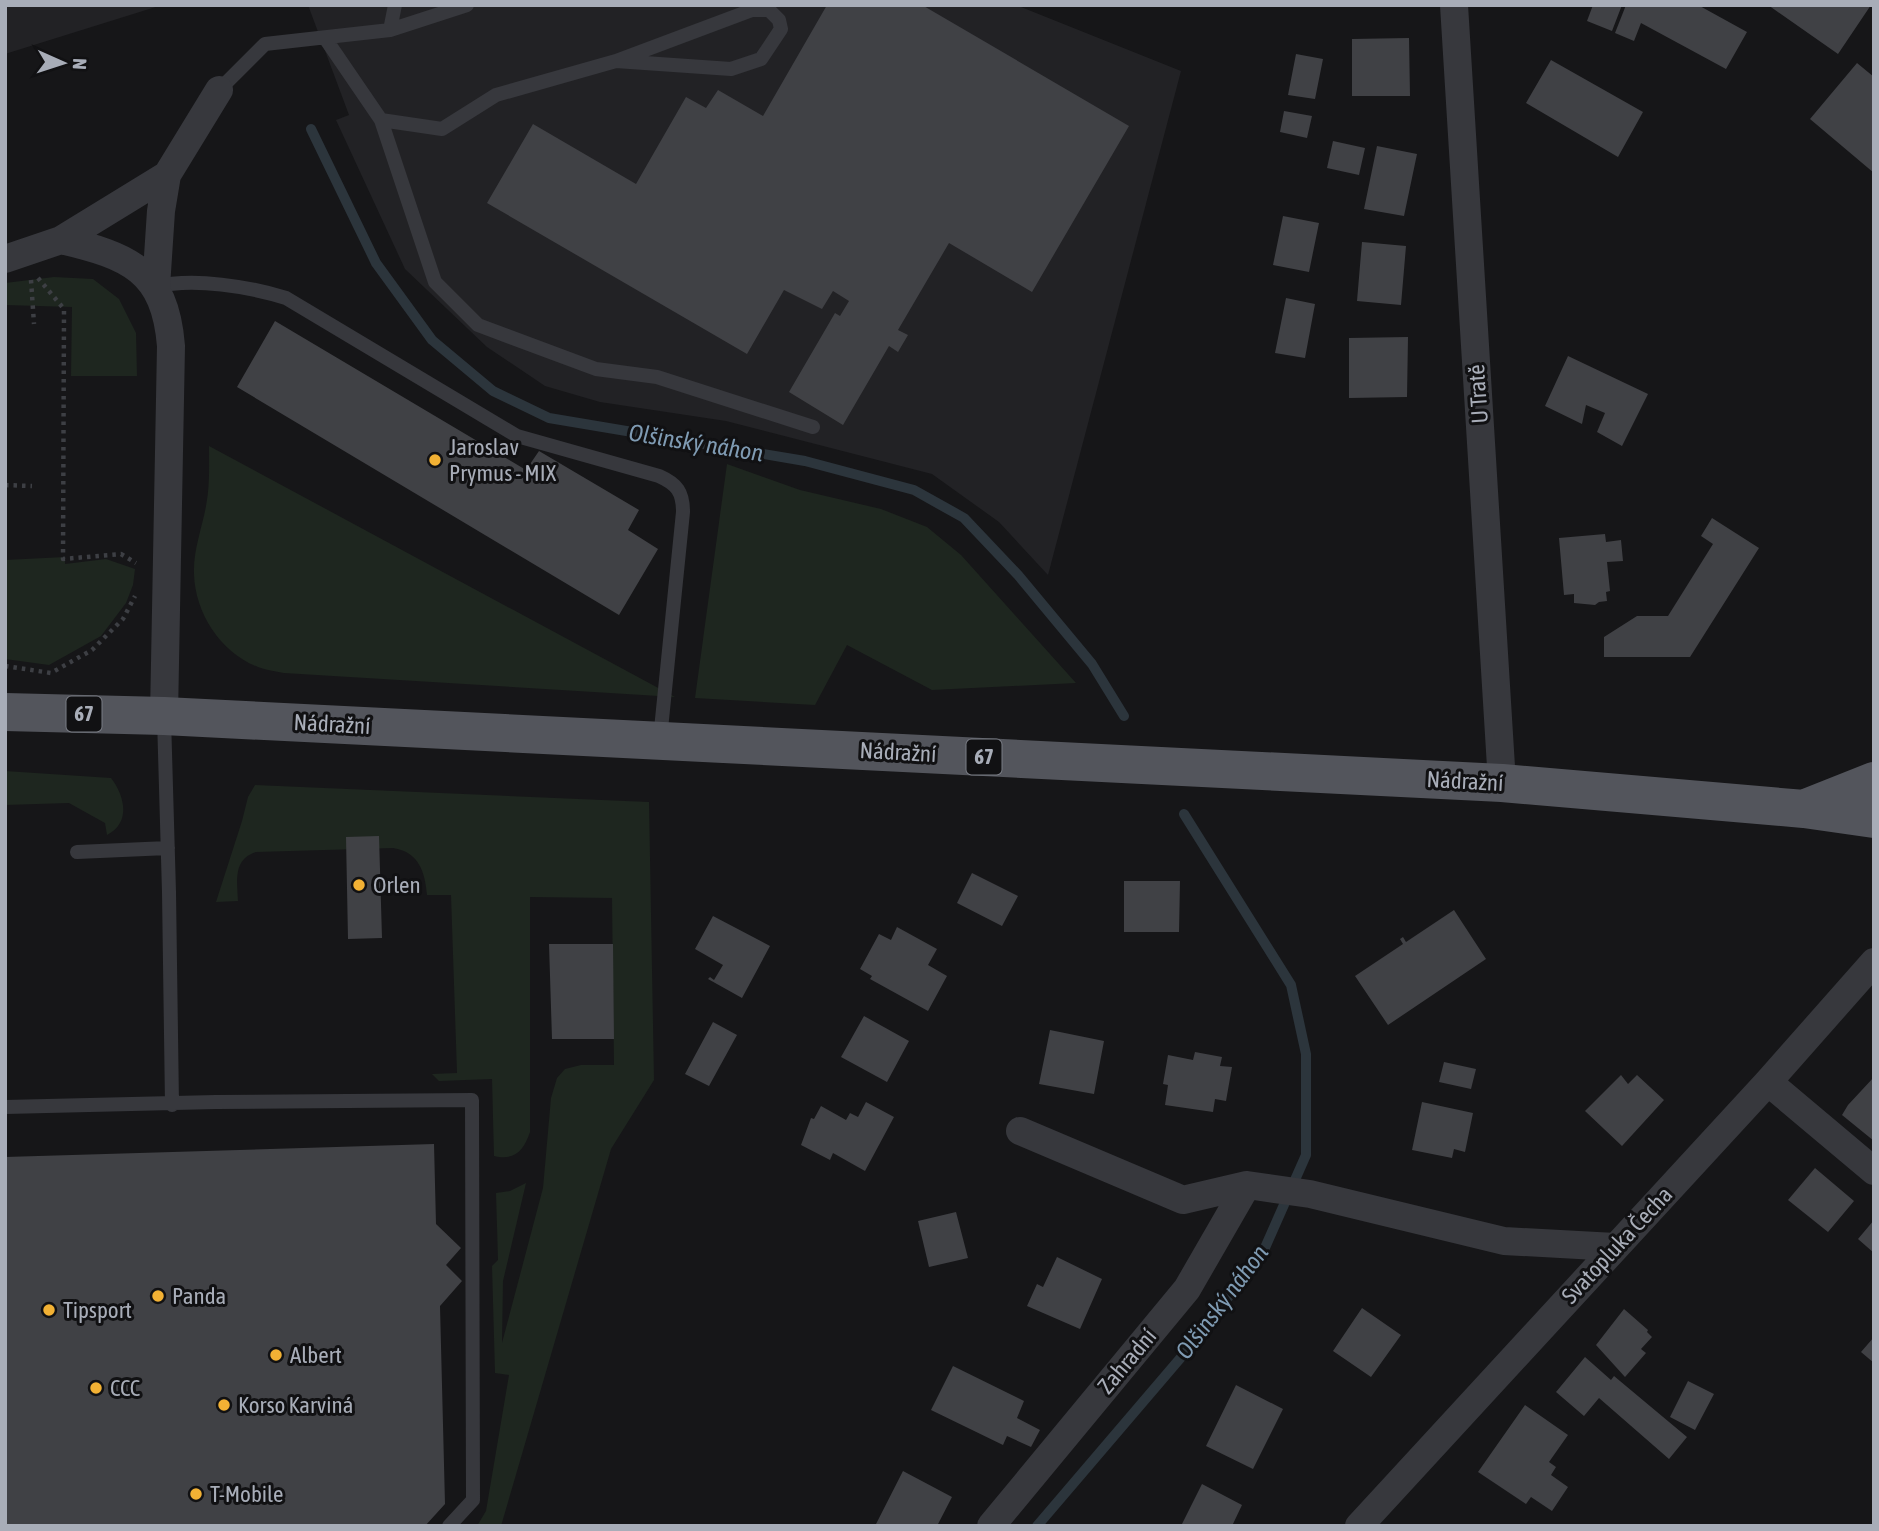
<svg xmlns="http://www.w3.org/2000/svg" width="1879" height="1531" font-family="'Asap Condensed',sans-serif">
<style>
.built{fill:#222225}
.green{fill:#1e261f}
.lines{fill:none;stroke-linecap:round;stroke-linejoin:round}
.stream{stroke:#2c353c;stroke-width:10}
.building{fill:#404145}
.path{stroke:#3d3f44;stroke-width:4.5;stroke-dasharray:3.5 5;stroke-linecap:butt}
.lane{stroke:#37383d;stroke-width:14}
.street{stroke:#37383d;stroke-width:28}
.primary{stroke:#53555c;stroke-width:38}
.poi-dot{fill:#f2b134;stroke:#111113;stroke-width:2.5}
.labels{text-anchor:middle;stroke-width:6;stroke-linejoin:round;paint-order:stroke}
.shield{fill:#111113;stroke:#7b7e86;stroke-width:2}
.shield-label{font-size:21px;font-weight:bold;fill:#a8adb8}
.street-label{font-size:23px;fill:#a8adb8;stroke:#111113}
.poi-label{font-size:23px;fill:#a8adb8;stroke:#111113;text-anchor:start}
.water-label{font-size:24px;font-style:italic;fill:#7f9bb3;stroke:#111113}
</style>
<rect width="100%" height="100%" fill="#161618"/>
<path class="built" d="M5,5h157l-157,49z
M308,5h708l165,66 -133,504 -49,-53 -67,-48 -206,-53 -126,-19 -55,-16 -58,-39 -82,-78 -69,-149 13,-5z"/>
<path class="green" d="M54,277l39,2 26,20 17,34 1,43h-66l1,-69 -67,-2v-22z
M209,446l466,251 -391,-24c-9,-2 -18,-3 -26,-6 -37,-14 -63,-54 -64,-93 -1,-23 8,-46 12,-68 4,-20 3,-40 3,-60z
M727,464l73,26 81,19 46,18 34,28 115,128 -144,7 -85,-45 -32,60 -120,-7z
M65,557v7l41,-5 29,10 -2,16 -7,18 -25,33 -52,29 -44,-6v-99z
M5,771l106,7c14,18 20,45 -4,57l-2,-12 -36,-20 -64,2z
M255,785l394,17 5,278 -43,69 -110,377h-24l9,-15 23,-136 -14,-2 -3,-107 6,-6 -2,-67 14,-2 16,-8 -23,98 -1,62 41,-155 8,-90 6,-20 8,-9 16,-4h33l-2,-167 -82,-1v235c-6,18 -15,29 -36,24l-2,-77 -53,2 -7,-7 25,-1 -6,-178h-24c-2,-23 -8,-43 -34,-47l-137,4c-23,7 -19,29 -18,49l-22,1 26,-81 6,-24z"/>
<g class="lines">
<path class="stream" d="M311,129l65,134 56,77 61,51 56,27 256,43 109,29 50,28 54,57 74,89 32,52
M1037,1526l158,-185 69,-91 42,-95v-101l-15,-69 -107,-171"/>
</g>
<path class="building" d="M827,5h95l207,121 -97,166 -83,-49 -51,87 10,5 -10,17 -9,-6 -46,79 -54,-33 46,-79 5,3 9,-15 -16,-10 -11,18 -38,-19 -37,64 -260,-151 46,-79 103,60 50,-87 20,11 12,-18 45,26z
M1593,5h29l-10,26 -25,-10z
M1626,5h72l49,27 -21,37 -85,-46 -7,18 -19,-8z
M1768,5h103l-33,49z
M1409,38l1,58h-58v-57z
M1296,54l27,5 -8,40 -27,-4z
M1551,60l92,52 -25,45 -92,-54z
M1857,63l17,14v96l-64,-54z
M1284,111l28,5 -5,22 -27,-6z
M1333,141l32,7 -6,27 -32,-7z
M1377,146l40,8 -13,62 -40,-7z
M1283,216l36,7 -10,49 -36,-7z
M1362,242l44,4 -5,59 -44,-4z
M1286,298l29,6 -10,54 -30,-5z
M275,321l251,149 13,-19 100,59 -11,20 30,19 -39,66 -382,-228z
M1408,337l-1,60 -58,1v-60z
M1568,356l80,38 -26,52 -25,-14 8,-19 -19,-8 -4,19 -37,-18z
M1712,518l47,30 -69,109h-86v-20l33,-21h31l45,-72 -12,-8z
M1605,534l1,8 15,-2 2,21 -16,1 3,29 -4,1 1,9 -8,1 -4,3 -21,-2v-9l-10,1 -5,-57z
M379,836l3,102 -34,1 -2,-102z
M972,873l46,23 -16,30 -45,-23z
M1124,881h56l-1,51h-55z
M1454,910l32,49 -98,66 -33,-49 48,-32 -3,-5 3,-2 3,5z
M713,916l57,30 -28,52 -34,-19 2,-2 4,3 9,-15 -28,-16z
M897,927l40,22 -9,16 19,11 -19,35 -58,-32 2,-3 -12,-7 19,-35 12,6z
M549,944h64l1,95h-62z
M864,1016l45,25 -22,41 -46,-25z
M713,1022l24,13 -28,51 -24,-12z
M1050,1030l54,11 -10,53 -55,-10z
M1195,1052l27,5 -2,9 12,1 -6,34 -11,-2 -2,13 -48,-7 3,-20 -5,-1 5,-29 25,5z
M1444,1062l32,7 -5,20 -32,-7z
M1621,1075l7,9 9,-9 27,25 -42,46 -37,-35z
M1874,1077v64l-32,-26 6,-10z
M866,1102l28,15 -29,54 -32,-18 -3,7 -29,-15 10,-27 3,1 7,-13 25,14 4,-7 8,4z
M1422,1102l51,11 -8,39 -11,-3 -2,9 -40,-8z
M434,1144l2,80 25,24 -15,17 16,16 -22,25 5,198 -20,22h-420v-369z
M1815,1168l39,33 -26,31 -40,-32z
M956,1212l12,46 -39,9 -11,-46z
M1874,1220v33l-16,-14z
M1057,1257l45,22 -22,50 -53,-23 10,-22 6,3z
M1362,1308l39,27 -30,42 -38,-26z
M1624,1309l24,21 -1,2 5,5 -11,12 5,4 -21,24 -29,-32z
M1874,1337v26l-13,-11z
M1585,1357l26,23 3,-4 73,61 -18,22 -70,-61 -15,18 -28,-24z
M953,1366l71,35 -7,17 23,12 -9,17 -24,-11 -4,9 -72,-35z
M1688,1381l26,13 -19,36 -25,-13z
M1236,1385l47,24 -30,60 -47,-23z
M1525,1405l43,30 -19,27 7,5 -5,8 17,12 -16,24 -21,-14 -5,7 -48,-32z
M903,1471l49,26 -15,29h-62z
M1202,1484l40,21 -10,21h-51z"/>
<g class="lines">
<path class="path" d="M38,278l26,31 -1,250 58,-5 15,9
M31,280l3,44
M5,485l27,1
M5,666l46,7 41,-23 31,-31 12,-23"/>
<path class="lane" d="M390,30l5,-25
M325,38l56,82 54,162 43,43 118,44 61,8 156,50
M219,90l46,-46 125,-14 77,-25
M381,120l61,9 54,-34 120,-34 115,8 30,-10 20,-30 -2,-9 -10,-10h-17l-136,51
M156,287c36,-10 95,0 130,11l231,138 142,40c18,8 24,16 24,36l-23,227
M164,718l5,174 3,213
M77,852l91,-4
M5,1107l211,-5 256,-2 1,400 -24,26"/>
<path class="street" d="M1454,5l48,778
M61,240c68,16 104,30 110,106l-7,370
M5,259l56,-19 106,-65
M156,287l5,-76 6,-36 52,-85
M1768,1082l106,89
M1020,1131l163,69 64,-15 63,9 194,47 111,6
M991,1526l196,-237 60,-104
M1359,1526l409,-444 106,-120"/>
<path class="primary" d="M5,712l159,4 1338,67 302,26 70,10
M1806,808l68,-27"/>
</g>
<g class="poi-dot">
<circle cx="435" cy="460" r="7"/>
<circle cx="359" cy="885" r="7"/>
<circle cx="158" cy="1296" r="7"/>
<circle cx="49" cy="1310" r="7"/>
<circle cx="276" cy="1355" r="7"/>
<circle cx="96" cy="1388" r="7"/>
<circle cx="224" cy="1405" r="7"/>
<circle cx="196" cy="1494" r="7"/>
</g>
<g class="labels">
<g class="shield">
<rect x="66.5" y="696.5" width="35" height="35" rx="5"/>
<rect x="966.5" y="739.5" width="35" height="35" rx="5"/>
</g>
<g class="shield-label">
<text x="84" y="721">67</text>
<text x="984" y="764">67</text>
</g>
<g class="street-label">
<text transform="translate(1478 394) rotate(-94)" y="8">U Tratě</text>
<text transform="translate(332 724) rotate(3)" y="8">Nádražní</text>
<text transform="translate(898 752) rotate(3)" y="8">Nádražní</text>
<text transform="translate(1465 781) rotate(3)" y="8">Nádražní</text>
<text transform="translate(1617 1245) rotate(-47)" y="8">Svatopluka Čecha</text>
<text transform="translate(1127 1361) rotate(-50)" y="8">Zahradní</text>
</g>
<g class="poi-label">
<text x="449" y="455">Jaroslav<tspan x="449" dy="26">Prymus - MIX</tspan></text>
<text x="373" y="893">Orlen</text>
<text x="172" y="1304">Panda</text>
<text x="63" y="1318">Tipsport</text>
<text x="290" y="1363">Albert</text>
<text x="110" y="1396">CCC</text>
<text x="238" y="1413">Korso Karviná</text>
<text x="210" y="1502">T-Mobile</text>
</g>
<g class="water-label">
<text transform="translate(696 443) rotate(9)" y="8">Olšinský náhon</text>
<text transform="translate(1222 1302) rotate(-53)" y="8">Olšinský náhon</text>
</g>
</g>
<rect width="1879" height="1531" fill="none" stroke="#a8adb8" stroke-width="14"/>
<g transform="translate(63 63) rotate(93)" stroke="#111113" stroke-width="5" paint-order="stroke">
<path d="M0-5L12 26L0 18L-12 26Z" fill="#a8adb8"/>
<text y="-10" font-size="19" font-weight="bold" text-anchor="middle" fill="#a8adb8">N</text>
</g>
</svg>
